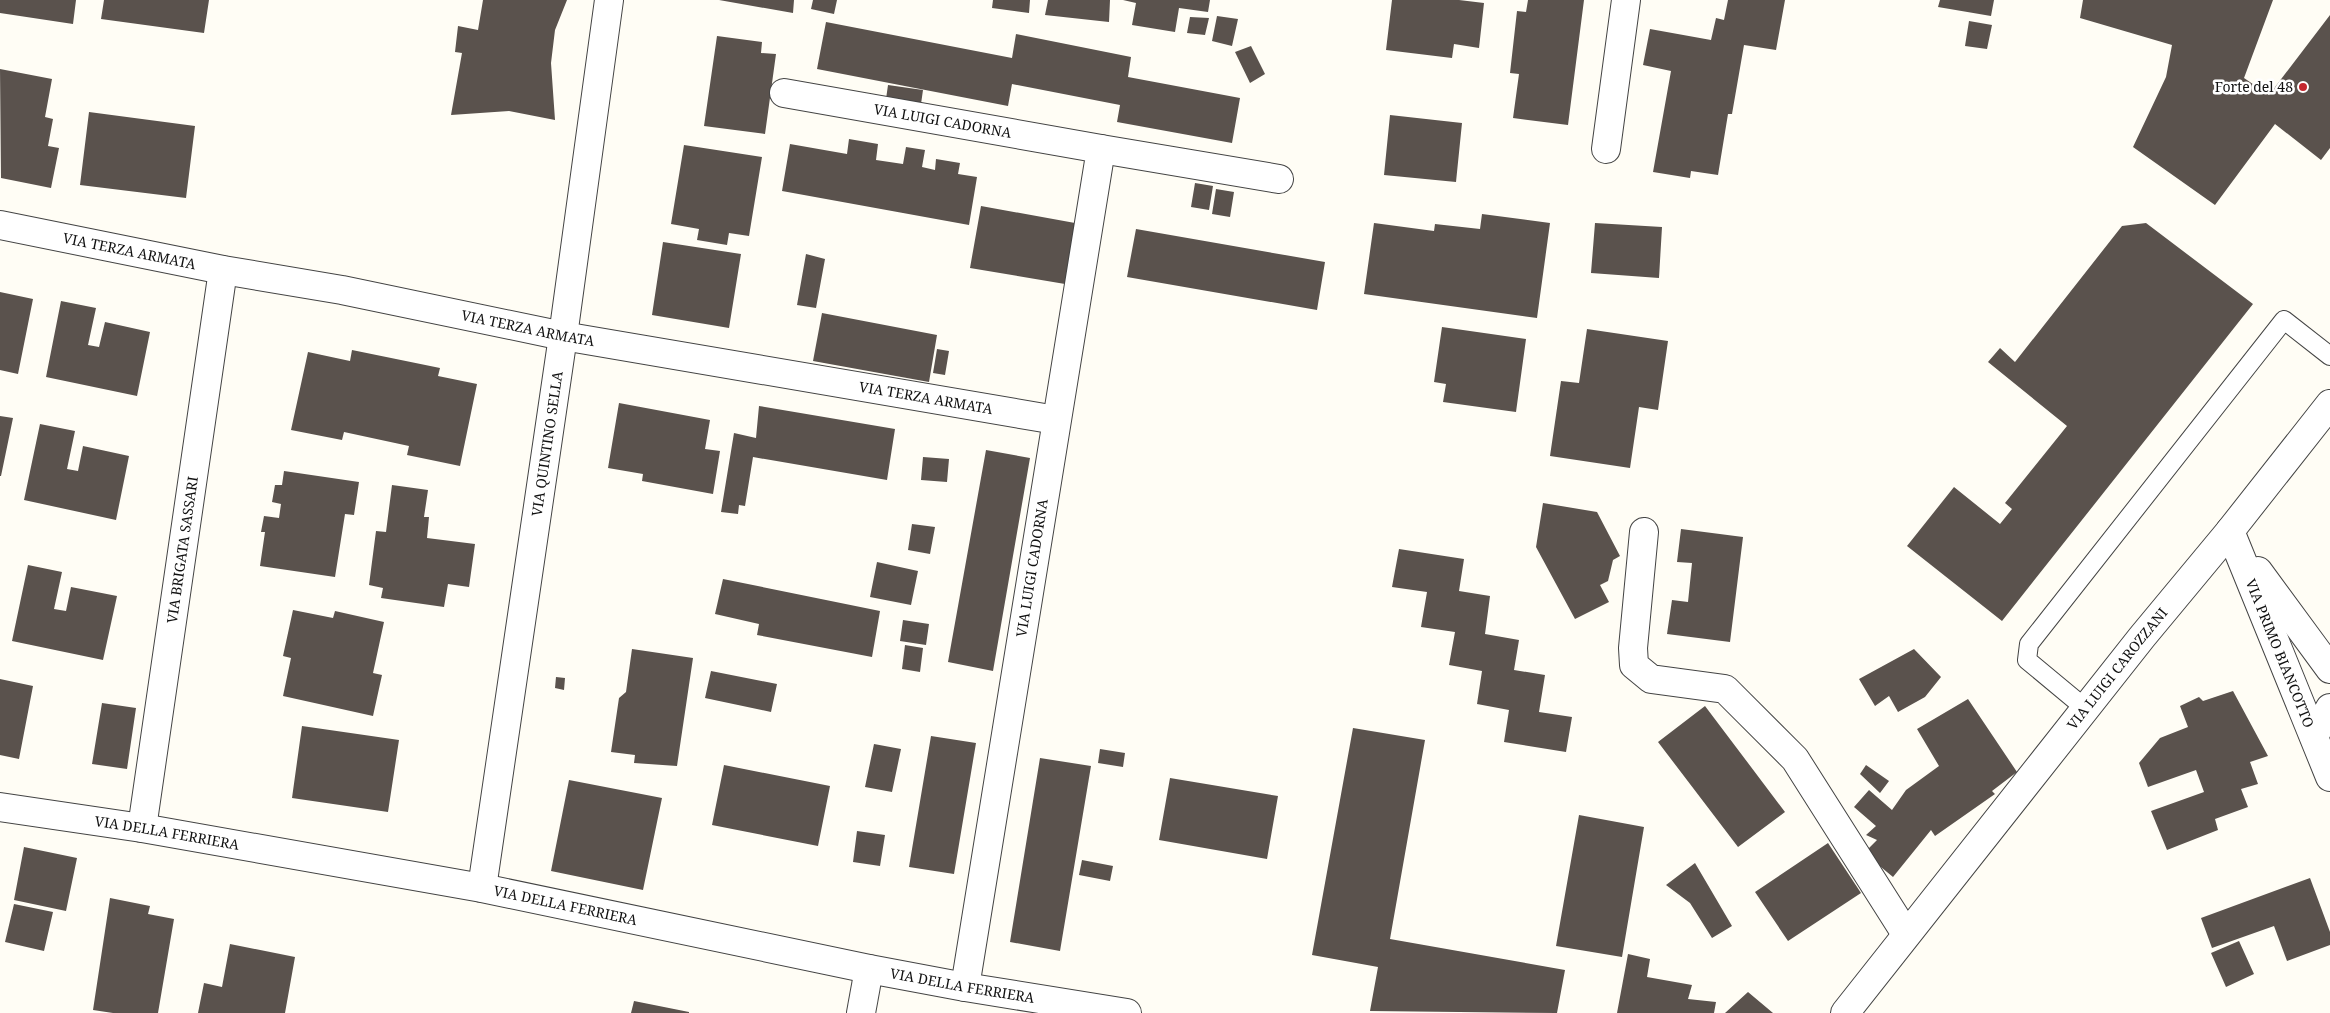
<svg xmlns="http://www.w3.org/2000/svg" width="2330" height="1013" font-family="'Noto Serif',serif">
<style>
.building{fill:#5a524d}
.lines{fill:none;stroke-linecap:round;stroke-linejoin:round}
.service-casing{stroke:#444;stroke-width:20}
.minor-casing{stroke:#444;stroke-width:30}
.tertiary-casing{stroke:#444;stroke-width:30}
.service{stroke:#fff;stroke-width:18}
.minor{stroke:#fff;stroke-width:28}
.tertiary{stroke:#fff;stroke-width:28}
.poi-dot{fill:#c4262e;stroke:#fff;stroke-width:2}
.labels{text-anchor:middle;stroke-width:5;stroke-linejoin:round;paint-order:stroke}
.poi-label{font-size:14px;fill:#111;stroke:#fff;text-anchor:end}
.street-label{font-size:14px;fill:#111;stroke:#fff}
</style>
<rect width="100%" height="100%" fill="#fffdf5"/>
<path class="building" d="M0,0h76l-3,24 -73,-11z
M104,0h105l-5,33 -103,-14z
M483,0h84l-12,30 -4,33 4,57 -46,-9 -58,4 11,-62 -7,-1 3,-26 20,4z
M719,0h75l-1,13z
M813,0h24l-3,14 -23,-5z
M993,0h37l-1,13 -37,-5z
M1048,0h62l-1,22 -64,-7z
M1123,0h87l-2,12 -29,-4 -4,24 -43,-7 4,-22z
M1392,0h67l25,3 -5,45 -25,-4 -2,14 -66,-8z
M1528,0h56l-16,125 -55,-7 6,-44 -9,-1 7,-62 9,1z
M1728,0h57l-9,50 -32,-5 -12,69h-4l-10,61 -27,-4 -1,7 -37,-6 18,-101 -28,-6 7,-36 61,11 5,-22 8,2z
M1940,0h54l-3,16 -53,-9z
M2083,0h190l-29,78 25,17 61,-80v133l-9,12 -46,-36 -60,81 -82,-58 33,-70 6,-32 -92,-27z
M1217,16l21,3 -6,27 -20,-5z
M1190,17l19,1 -4,17 -18,-2z
M1969,21l23,4 -5,24 -22,-3z
M826,22l186,36 4,-24 115,23 -3,20 112,21 -8,45 -115,-21 3,-17 -108,-21 -4,22 -191,-37z
M717,36l45,6 -1,11 15,1 -11,80 -61,-8z
M1251,46l14,28 -15,9 -15,-31z
M0,69l52,10 -7,38 8,2 -5,27 11,2 -8,40 -50,-10z
M888,85l35,5 -2,14 -35,-5z
M89,112l106,14 -9,72 -106,-13z
M1390,115l72,8 -6,59 -72,-7z
M849,139l29,5 -2,16 27,4 3,-17 19,3 -3,17 13,3 1,-11 24,4 -2,11 19,3 -8,48 -187,-34 8,-47 57,10z
M684,145l78,12 -13,79 -20,-3 -2,12 -30,-5 2,-11 -28,-5z
M1195,183l18,3 -4,24 -18,-3z
M1216,189l18,3 -4,25 -18,-3z
M981,206l94,17 -10,61 -95,-16z
M1482,214l68,9 -13,95 -173,-24 10,-71 60,8 1,-7 45,5z
M1595,223l67,4 -3,51 -68,-5z
M2146,223l107,81 -251,317 -95,-75 47,-59 46,37 12,-15 -7,-6 62,-77 -79,-64 12,-14 15,14 107,-136z
M1136,229l189,33 -8,48 -190,-33z
M663,242l78,12 -12,74 -77,-13z
M806,254l19,5 -9,49 -19,-3z
M0,292l33,7 -15,75 -18,-4z
M61,301l35,7 -8,37 11,2 6,-25 45,10 -13,64 -91,-19z
M822,313l115,22 -8,47 -116,-21z
M1442,327l84,12 -10,73 -73,-10 3,-18 -12,-2z
M1587,329l81,12 -10,69 -19,-3 -9,61 -80,-12 11,-75 18,2z
M937,349l12,2 -4,24 -12,-2z
M352,350l88,18 -2,8 39,8 -17,82 -53,-11 2,-9 -65,-14 -2,8 -51,-10 17,-78 42,9z
M619,403l91,17 -5,29 15,2 -7,43 -71,-13 1,-7 -35,-6z
M759,406l136,23 -8,51 -134,-23 -8,49 -6,-1 -1,9 -17,-2 13,-79 22,5z
M0,416l13,2 -12,58h-1z
M40,424l35,7 -8,38 11,2 5,-25 46,10 -13,64 -92,-20z
M986,450l44,8 -37,213 -45,-9z
M923,457l26,2 -2,23 -26,-2z
M284,471l75,11 -5,33 -9,-1 -10,63 -75,-11 5,-34h-4l3,-16 15,2 2,-14 -9,-2 3,-17h7z
M392,485l36,5 -4,27h5l-2,21 48,6 -6,43 -21,-3 -4,23 -63,-9 2,-10 -14,-3 7,-54 10,1z
M1543,503l54,9 23,44 -7,4 -5,21 -8,4 9,17 -34,17 -39,-72z
M912,524l23,3 -5,27 -22,-4z
M1681,529l62,8 -13,105 -63,-8 5,-34 16,2 4,-39 -15,-1z
M1399,549l65,10 -5,32 31,5 -5,38 34,6 -5,30 31,5 -6,37 33,5 -6,35 -62,-10 5,-32 -32,-6 5,-33 -33,-6 6,-33 -34,-5 6,-35 -35,-5z
M877,562l41,9 -7,34 -41,-8z
M28,565l34,7 -8,37 12,2 5,-24 46,9 -14,64 -91,-19z
M723,579l157,32 -8,46 -115,-22 2,-11 -44,-10z
M293,610l40,8 2,-7 49,11 -11,51 9,2 -9,41 -90,-20 8,-38 -8,-2z
M903,620l26,4 -3,21 -26,-4z
M905,645l18,3 -3,24 -18,-3z
M632,649l61,9 -16,108 -43,-3 1,-8 -24,-3 8,-54 7,-6z
M1914,649l27,28 -16,20 -27,15 -9,-16 -14,10 -16,-27z
M711,671l66,13 -6,28 -66,-14z
M556,677l9,1 -1,12 -9,-2z
M0,679l33,7 -14,73 -19,-4z
M2233,691l35,65 -18,6 8,22 -17,5 7,18 -33,12 3,11 -51,20 -16,-39 53,-19 -8,-22 -48,17 -9,-24 21,-25 28,-11 -8,-21 19,-9 4,4z
M1968,699l49,73 -25,19 3,3 -60,42 -4,-6 -38,47 -29,-24 13,-13 -11,-5 10,-9 -22,-19 15,-17 23,20 14,-20 33,-24 -22,-37z
M102,703l34,5 -9,61 -35,-5z
M1705,706l80,106 -47,35 -80,-105z
M302,726l97,14 -11,72 -96,-14z
M1353,728l72,12 -35,199 175,31 -8,43 -187,-2 8,-44 -66,-12z
M931,736l45,7 -22,131 -45,-7z
M874,744l27,5 -9,43 -27,-5z
M1100,749l25,4 -2,14 -25,-4z
M1040,758l51,8 -31,185 -50,-9z
M724,765l106,21 -12,60 -106,-21z
M1866,765l23,16 -9,12 -20,-19z
M1170,778l108,18 -11,63 -108,-19z
M569,780l93,18 -19,92 -92,-19z
M1579,815l65,12 -22,130 -66,-11z
M857,831l28,4 -5,31 -27,-4z
M1828,843l33,50 -73,48 -33,-49z
M24,847l53,11 -11,53 -52,-11z
M1082,860l31,6 -3,15 -31,-6z
M1695,863l37,63 -20,12 -22,-35 -24,-18z
M2310,878l20,54v13l-43,16 -13,-35 -62,22 -11,-30z
M110,898l40,8 -2,8 26,5 -16,94h-45l-20,-3z
M14,904l39,8 -9,39 -39,-9z
M2239,941l15,33 -28,13 -15,-34z
M230,944l65,13 -10,56h-87l6,-30 18,4z
M1628,954l22,5 -3,18 45,8 -4,14 28,3 -2,11h-97z
M1748,992l25,21h-48z
M634,1001l55,11v1h-58z"/>
<g class="lines">
<defs>
<path id="service" d="M2086,709l-59,-49 2,-16 255,-324 46,36"/>
<g id="minor">
<path id="s1" d="M784,93l317,56 -136,838"/>
<path d="M1101,149l178,30"/>
<path d="M1606,149l20,-149"/>
<path id="s2" d="M0,225l223,45 119,20 221,46 493,84"/>
<path id="s3" d="M2230,531l100,246"/>
<path d="M1644,532l-11,116 1,17 17,14 74,10 70,70 111,175"/>
<path d="M2258,571l72,98"/>
<path d="M2314,736l16,-28"/>
<path id="s4" d="M0,807l142,21 340,60 387,81 96,18 162,26"/>
<path id="s5" d="M142,828l81,-558"/>
<path id="s6" d="M482,888l81,-552 46,-336"/>
<path d="M861,1013l8,-44"/>
</g>
<g id="tertiary">
<path id="s7" d="M1845,1013l297,-376 88,-106 100,-127"/>
</g>
</defs>
<use href="#service" class="service-casing"/>
<use href="#minor" class="minor-casing"/>
<use href="#tertiary" class="tertiary-casing"/>
<use href="#service" class="service"/>
<use href="#minor" class="minor"/>
<use href="#tertiary" class="tertiary"/>
</g>
<circle class="poi-dot" cx="2303" cy="87" r="5"/>
<g class="labels">
<g class="poi-label">
<text x="2293" y="92">Forte del 48</text>
</g>
<g class="street-label">
<text dy="5" stroke="none"><textPath href="#s1" startOffset="161">VIA LUIGI CADORNA</textPath></text>
<text dy="5" stroke="none"><textPath href="#s2" startOffset="132">VIA TERZA ARMATA</textPath></text>
<text dy="5" stroke="none"><textPath href="#s2" startOffset="538">VIA TERZA ARMATA</textPath></text>
<text dy="5" stroke="none"><textPath href="#s2" startOffset="942">VIA TERZA ARMATA</textPath></text>
<text dy="5" stroke="none"><textPath href="#s6" startOffset="449">VIA QUINTINO SELLA</textPath></text>
<text dy="5" stroke="none"><textPath href="#s5" startOffset="281">VIA BRIGATA SASSARI</textPath></text>
<text transform="translate(1032 568) rotate(-81)" y="5">VIA LUIGI CADORNA</text>
<text dy="5" stroke="none"><textPath href="#s3" startOffset="132">VIA PRIMO BIANCOTTO</textPath></text>
<text dy="5" stroke="none"><textPath href="#s7" startOffset="439">VIA LUIGI CAROZZANI</textPath></text>
<text dy="5" stroke="none"><textPath href="#s4" startOffset="169">VIA DELLA FERRIERA</textPath></text>
<text dy="5" stroke="none"><textPath href="#s4" startOffset="574">VIA DELLA FERRIERA</textPath></text>
<text dy="5" stroke="none"><textPath href="#s4" startOffset="979">VIA DELLA FERRIERA</textPath></text>
</g>
</g>
</svg>
